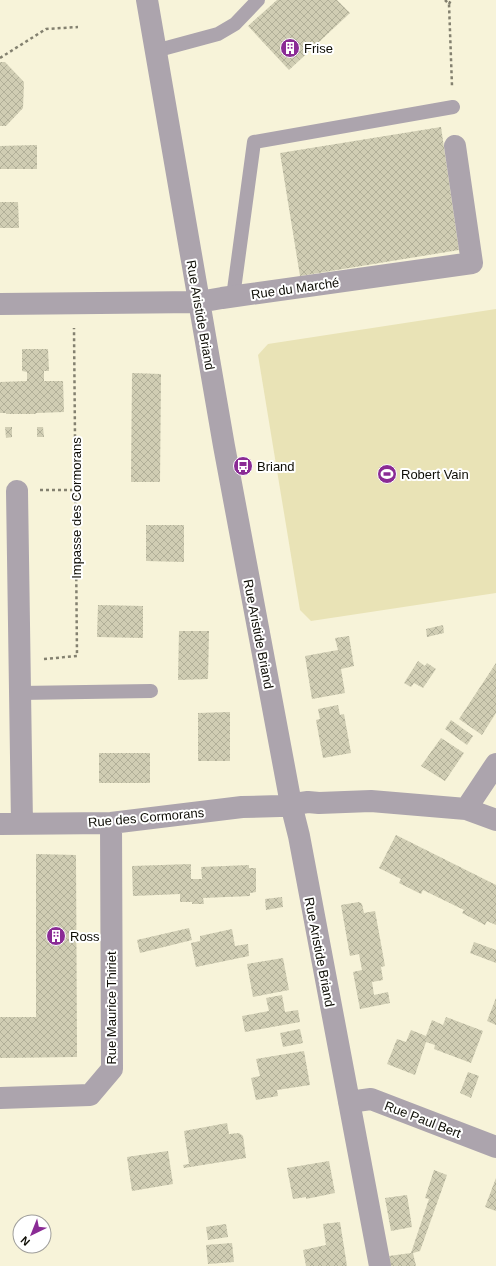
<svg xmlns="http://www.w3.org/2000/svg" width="496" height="1266" font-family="Arial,sans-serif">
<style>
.park{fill:#e9e3b6}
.building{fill:url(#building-cross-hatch)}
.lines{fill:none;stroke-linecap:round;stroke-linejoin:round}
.path{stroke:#83806f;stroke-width:2.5;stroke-dasharray:3 3;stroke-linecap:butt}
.service{stroke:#aca4ad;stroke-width:14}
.minor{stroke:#aca4ad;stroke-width:22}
.labels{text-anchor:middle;stroke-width:4;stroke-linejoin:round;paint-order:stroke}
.poi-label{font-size:13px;fill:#0e0d05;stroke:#fff;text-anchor:start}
.street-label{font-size:13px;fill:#0e0d05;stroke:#fff}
</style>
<defs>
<pattern id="building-cross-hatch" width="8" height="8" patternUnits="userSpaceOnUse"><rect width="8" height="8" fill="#d0cdb3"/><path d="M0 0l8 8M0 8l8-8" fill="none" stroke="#b1af98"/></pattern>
</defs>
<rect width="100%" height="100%" fill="#f7f3d9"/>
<path class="park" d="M496,309v284l-185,28 -11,-11 -42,-255 10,-11z"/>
<path class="building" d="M277,0h60l13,13 -61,57 -41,-44z
M0,62h5l19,20 -1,26 -17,18h-6z
M441,127l18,123 -159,26 -20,-123z
M37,145v24h-37v-23z
M0,202h18l1,26h-19z
M22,349h26l1,22h-5v10h19l1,31 -28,1v1h-30v-1h-6v-31l27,-1v-9l-5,-1z
M132,373l29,1 -1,108h-29z
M5,427h7v10l-6,1z
M37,427h6l1,10h-7z
M146,525h38v37l-38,-1z
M98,605l45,1v32l-46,-1z
M443,625l1,8 -17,4 -1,-8z
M179,631h30l-1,48 -30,1z
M349,636l5,30 -13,3 4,24 -33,6 -7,-43 33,-6 -3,-12z
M418,661l7,5 2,-3 9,6 -13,19 -9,-5 -3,4 -7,-4z
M496,663v50l-14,22 -23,-16z
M338,705l2,10 4,-1 7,39 -28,5 -7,-38 4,-1 -2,-10z
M230,712v49h-32v-48z
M451,720l22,16 -6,9 -22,-16z
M441,738l23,15 -19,28 -24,-15z
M99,753h51v30h-51z
M396,835l100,50v40l-9,-4 -2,4 -23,-12 2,-3 -41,-20 -2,4 -22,-11 2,-4 -22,-11z
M36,854l40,1 1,202 -77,1v-41h36z
M191,864v15h11l-1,-12 48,-2v3h7v24l-6,1v3l-47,2 1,6h-12v-2h-12v-8l-47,2 -1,-30z
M282,897l1,10 -17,3 -1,-11z
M359,902l3,2 2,9 11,-2 10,55 -4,1 2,13 -11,2 2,13 14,-3 2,11 -30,6 -7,-37 9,-2 -3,-16 -9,2 -9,-51z
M189,928l3,12 -52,13 -3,-13z
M232,929l3,17 13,-2 1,12 -53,11 -5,-24 9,-2v-5z
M474,942l22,8v13l-26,-10z
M283,958l6,32 -36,7 -6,-33z
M282,995l3,17 13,-2 2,12 -55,10 -3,-16 27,-5 -3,-13z
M496,998v27l-9,-4z
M446,1017l37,14 -12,32 -37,-14 1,-4 -9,-3 -11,33 -28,-11 10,-25 9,3 5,-12 15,6 6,-16 11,5z
M300,1029l3,14 -20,4 -3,-14z
M304,1051l6,34 -33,5 1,6 -22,4 -5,-22 9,-2 -4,-17z
M468,1072l11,4 -8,22 -11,-5z
M227,1123l2,11 10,-1 4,3 3,22 -62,10 -1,-3 6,-1 -5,-33z
M168,1151l5,33 -41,7 -5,-34z
M329,1161l6,32 -29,6v-2l-13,2 -6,-31z
M434,1170l13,5 -27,76 -7,2 3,13h-25l-2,-10 22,-3 18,-54 -4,-1z
M496,1178v33l-11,-4z
M407,1195l5,32 -21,4 -6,-33z
M340,1222l7,44h-41l-3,-16 23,-5 -3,-21z
M226,1224l2,13 -20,3 -2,-13z
M232,1243l2,19 -26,2 -2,-19z"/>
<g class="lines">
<path class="path" d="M445,0l4,4 3,82
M449,4l2,-4
M0,58l46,-29 32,-2
M40,490h35
M44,659l33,-3 -3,-328"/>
<path class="service" d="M155,51l63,-17 17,-10 23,-24
M233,297l21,-155 199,-35
M20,693l131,-2"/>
<path class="minor" d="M147,0l77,446 67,358 8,32 81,430
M0,304l199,-2 23,-4 250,-35 -17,-117
M17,491l5,333
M466,809l30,-45
M0,824l111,-1 131,-16 38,-1 28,-4 11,1 52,-2 95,8 30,11
M0,1098l90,-3 22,-26 -1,-246
M349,1102l22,-3 125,48"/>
</g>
<defs>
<symbol id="building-disc" viewBox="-11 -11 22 22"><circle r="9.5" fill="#8a2b95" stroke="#fff"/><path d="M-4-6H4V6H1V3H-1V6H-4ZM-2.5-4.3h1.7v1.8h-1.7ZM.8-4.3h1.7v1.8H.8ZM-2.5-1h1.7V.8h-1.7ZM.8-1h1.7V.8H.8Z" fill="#fff"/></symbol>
<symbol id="bus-disc" viewBox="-11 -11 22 22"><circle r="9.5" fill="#8a2b95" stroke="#fff"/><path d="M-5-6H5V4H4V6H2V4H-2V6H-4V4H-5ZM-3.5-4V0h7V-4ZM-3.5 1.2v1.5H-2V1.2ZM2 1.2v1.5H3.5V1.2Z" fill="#fff"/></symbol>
<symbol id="stadium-disc" viewBox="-11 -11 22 22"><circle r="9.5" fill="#8a2b95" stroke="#fff"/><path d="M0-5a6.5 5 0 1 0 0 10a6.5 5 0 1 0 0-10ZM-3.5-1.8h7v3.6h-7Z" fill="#fff"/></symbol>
</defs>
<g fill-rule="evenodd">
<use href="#building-disc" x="279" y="37" width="22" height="22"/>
<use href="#bus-disc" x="232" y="455" width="22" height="22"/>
<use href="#stadium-disc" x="376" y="463" width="22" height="22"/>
<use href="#building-disc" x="45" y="925" width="22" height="22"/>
</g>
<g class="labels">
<g class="poi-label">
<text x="304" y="53">Frise</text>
<text x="257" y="471">Briand</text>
<text x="401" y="479">Robert Vain</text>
<text x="70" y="941">Ross</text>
</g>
<g class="street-label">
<text transform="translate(295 288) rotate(-8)" y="5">Rue du Marché</text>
<text transform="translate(201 315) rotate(80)" y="5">Rue Aristide Briand</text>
<text transform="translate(76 508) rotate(-90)" y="5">Impasse des Cormorans</text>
<text transform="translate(259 634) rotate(79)" y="5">Rue Aristide Briand</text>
<text transform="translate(146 817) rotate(-5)" y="5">Rue des Cormorans</text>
<text transform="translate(320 952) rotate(79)" y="5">Rue Aristide Briand</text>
<text transform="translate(111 1008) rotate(-90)" y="5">Rue Maurice Thiriet</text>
<text transform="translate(423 1119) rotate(21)" y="5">Rue Paul Bert</text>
</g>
</g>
<g transform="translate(32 1234) rotate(223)"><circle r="19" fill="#ffffff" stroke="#9f9e9b"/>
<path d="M0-3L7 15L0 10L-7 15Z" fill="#8a2b95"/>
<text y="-6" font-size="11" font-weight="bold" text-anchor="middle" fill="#0e0d05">N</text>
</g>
</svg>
